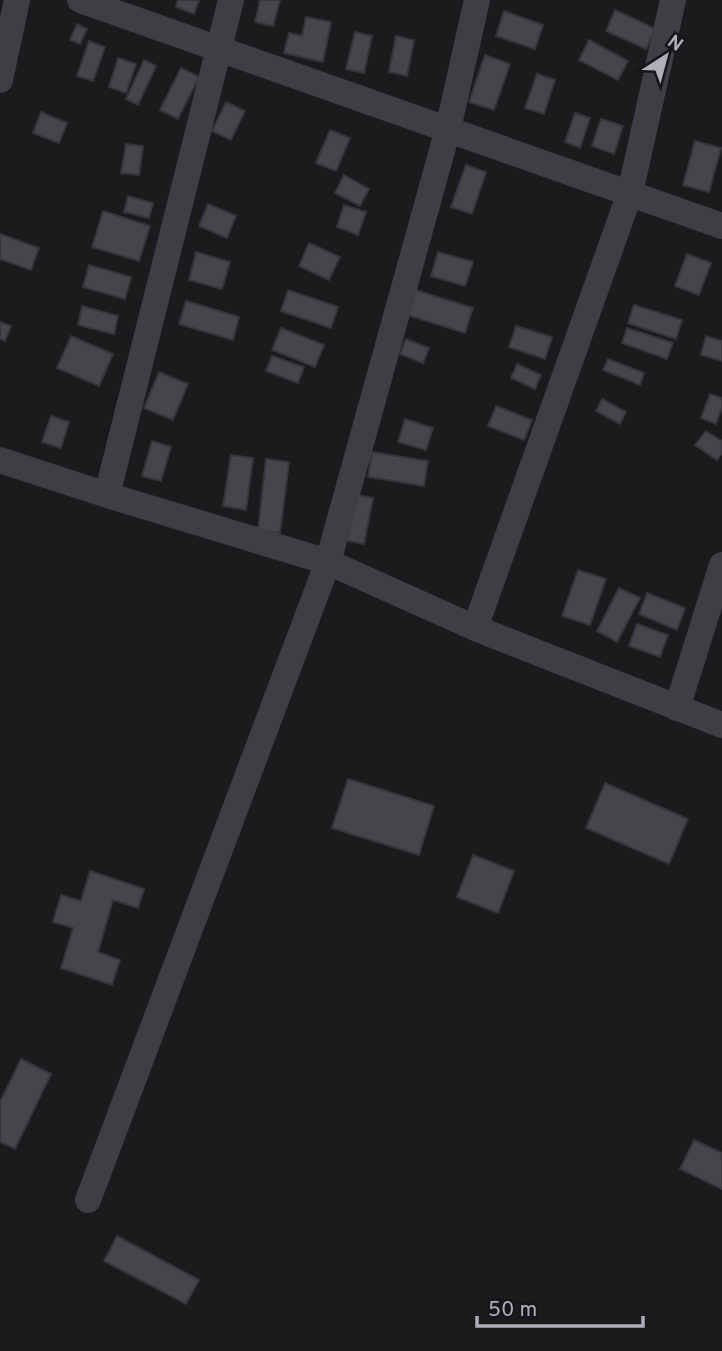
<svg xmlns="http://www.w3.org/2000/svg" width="722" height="1351" font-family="Overpass,sans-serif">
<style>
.building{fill:#45454a;stroke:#363539;stroke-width:2}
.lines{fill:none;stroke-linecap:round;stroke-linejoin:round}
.street{stroke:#3e3e44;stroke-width:26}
</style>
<rect width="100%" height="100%" fill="#1b1b1d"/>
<path class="building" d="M178,0h21l-5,14 -18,-7z
M260,0h20l-7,26 -18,-4z
M615,10l41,19 -10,20 -40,-18z
M504,11l39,14 -8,24 -39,-13z
M306,17l25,5 -8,40 -39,-9 5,-20 13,3z
M77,24l10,5 -7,15 -10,-4z
M355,32l17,4 -8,37 -18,-4z
M396,36l18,4 -7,36 -18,-4z
M589,40l39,21 -10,19 -39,-20z
M89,41l16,6 -12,34 -16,-5z
M485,55l25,9 -16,46 -25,-8z
M118,58l18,6 -10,29 -17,-6z
M144,60l12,6 -18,39 -12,-6z
M181,68l18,9 -21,42 -18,-9z
M537,74l18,6 -11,34 -19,-6z
M226,102l19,9 -14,29 -19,-9z
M41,112l26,11 -8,20 -26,-10z
M575,113l15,5 -10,30 -15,-6z
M601,119l22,7 -9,28 -22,-8z
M330,130l20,8 -14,33 -20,-8z
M695,141l26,7 -12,44 -26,-7z
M126,144l17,2 -4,29 -18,-2z
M466,165l20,7 -14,42 -21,-7z
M344,175l25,14 -9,17 -25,-13z
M128,196l25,7 -4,15 -25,-6z
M208,204l28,12 -9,22 -28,-12z
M344,205l22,7 -8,23 -21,-8z
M103,211l47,15 -11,35 -47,-14z
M0,234l39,14 -8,22 -31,-11z
M309,243l31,14 -11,23 -30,-14z
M196,252l34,10 -8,27 -33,-9z
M438,252l35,10 -8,24 -34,-10z
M687,254l24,9 -12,32 -24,-9z
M89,265l42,12 -6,22 -42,-12z
M412,289l61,19 -8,25 -61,-19z
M288,290l50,17 -7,21 -50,-17z
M186,301l53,16 -6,23 -54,-16z
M634,305l48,15 -6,19 -48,-16z
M82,306l36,10 -4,18 -36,-9z
M0,322l11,4 -6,15 -5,-2z
M516,326l36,11 -7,22 -36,-12z
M281,328l43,17 -9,22 -43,-17z
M627,328l46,15 -6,16 -45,-16z
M71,336l42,18 -14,32 -42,-18z
M706,336l16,5v20l-21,-6z
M406,339l23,9 -6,15 -23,-9z
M272,356l32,11 -6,16 -32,-12z
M608,359l36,14 -4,12 -37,-15z
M517,364l24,11 -6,14 -24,-11z
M159,372l29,12 -15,36 -29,-12z
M710,394l12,4v9l-6,17 -15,-6z
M602,399l24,13 -6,12 -24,-13z
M496,406l36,14 -8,20 -36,-14z
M51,416l18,6 -8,26 -19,-6z
M405,419l28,9 -7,22 -28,-8z
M706,431l16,10v12l-5,7 -22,-15z
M152,441l19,6 -10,34 -19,-5z
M372,452l56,9 -4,25 -56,-9z
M231,455l22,3 -7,52 -23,-4z
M266,459l23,3 -9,71 -22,-3z
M353,494l20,4 -9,46 -20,-4z
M578,570l28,9 -16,46 -28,-9z
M619,588l21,10 -23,44 -20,-11z
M647,593l38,15 -8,22 -38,-16z
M637,624l31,11 -8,22 -31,-11z
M348,779l86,27 -15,49 -87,-27z
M605,783l83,36 -19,45 -83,-36z
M473,855l41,16 -16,42 -41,-16z
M90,871l54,18 -6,19 -25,-8 -15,52 22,8 -8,25 -51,-17 12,-40 -20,-6 8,-27 20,6z
M21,1059l30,15 -36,75 -15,-7v-40z
M694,1140l28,13v36l-42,-20z
M117,1236l82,44 -13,24 -82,-43z"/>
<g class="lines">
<path class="street" d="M80,0l642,226
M0,80l17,-80
M0,460l107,35 221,67 147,66 247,97
M107,495l124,-495
M475,628l155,-435 43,-193
M677,708l45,-143
M88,1200l240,-638 120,-433 29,-129"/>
</g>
<g transform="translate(666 56) rotate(36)" stroke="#161518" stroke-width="5" paint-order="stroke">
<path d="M0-5L12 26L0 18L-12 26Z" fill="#aeafbb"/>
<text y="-10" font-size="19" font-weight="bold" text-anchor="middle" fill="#aeafbb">N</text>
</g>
<path d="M477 1316v10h166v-10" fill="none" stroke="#aeafbb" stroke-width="3.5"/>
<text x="488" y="1316" font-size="21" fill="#aeafbb" stroke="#161518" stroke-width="5" paint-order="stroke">50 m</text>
</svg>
